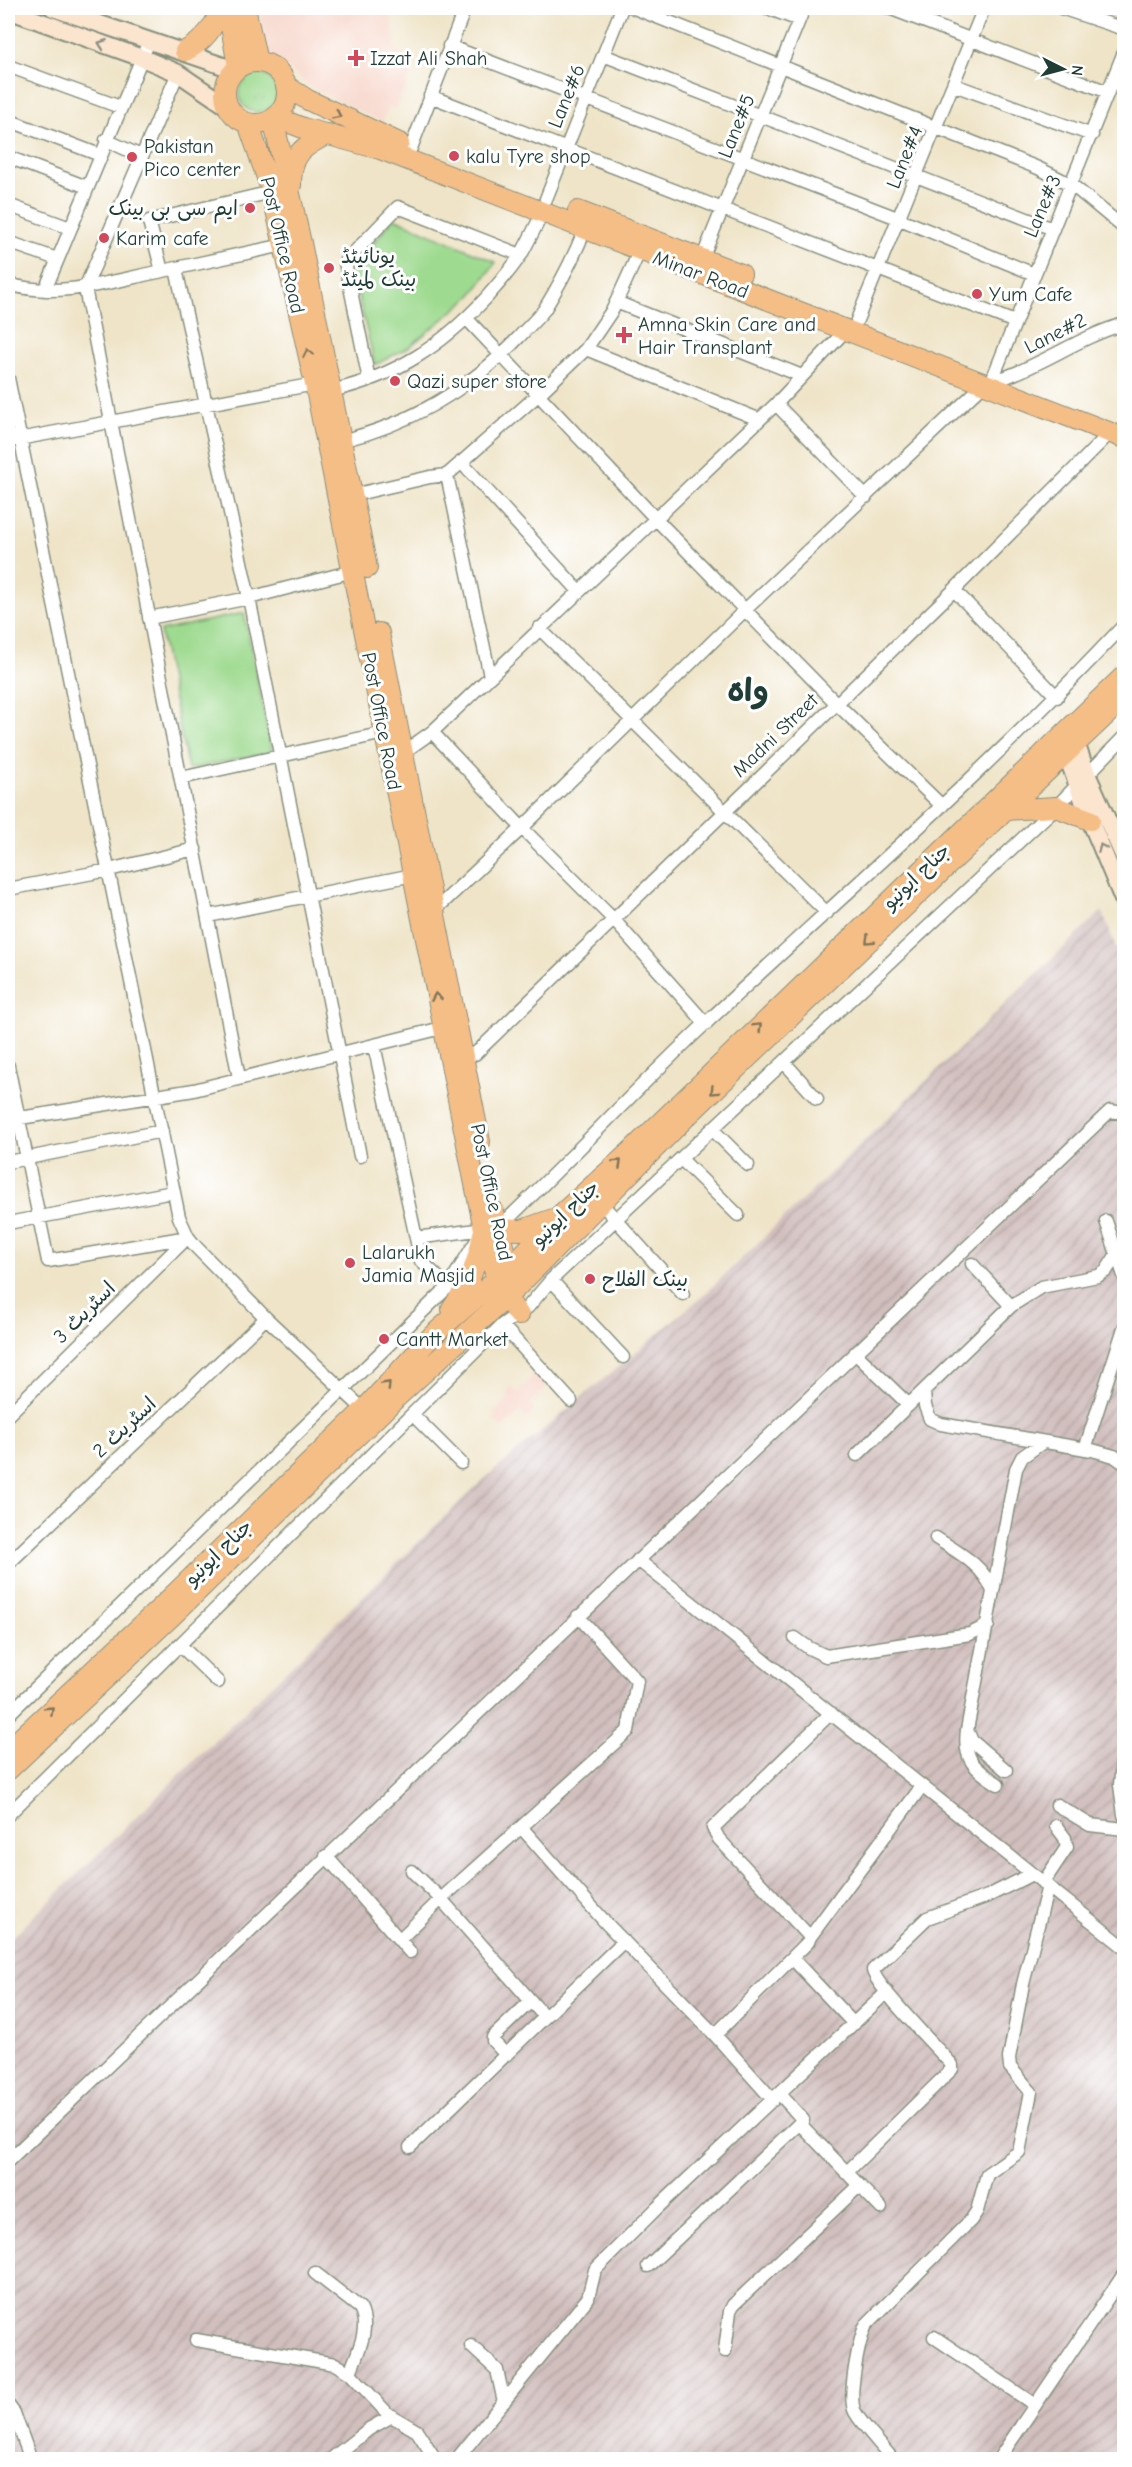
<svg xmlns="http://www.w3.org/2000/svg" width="1132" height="2467" font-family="'Comic Neue','Playpen Sans Arabic',sans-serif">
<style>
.built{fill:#f6d2c4}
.industrial{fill:url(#industrial-furrows)}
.grass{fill:url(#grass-tufts);stroke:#5e8c62;stroke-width:1.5}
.park{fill:#9eda8f;stroke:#5e8c62;stroke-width:1.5}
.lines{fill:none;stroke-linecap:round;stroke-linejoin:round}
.street-casing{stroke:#87907e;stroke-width:15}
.secondary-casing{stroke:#87907e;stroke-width:20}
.primary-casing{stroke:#87907e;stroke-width:22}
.street{stroke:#fff;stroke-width:12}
.secondary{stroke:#fbe5cf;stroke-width:16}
.primary{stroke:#f6be87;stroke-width:20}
.oneway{stroke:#8d9182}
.oneway2{stroke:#807759}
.poi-dot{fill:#d1495b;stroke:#fff;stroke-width:2}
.labels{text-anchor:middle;stroke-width:6;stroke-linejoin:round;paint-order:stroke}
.poi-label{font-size:20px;fill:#1f3d34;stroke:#fff;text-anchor:start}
.street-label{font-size:20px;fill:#1f3d34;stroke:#fff}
.town-label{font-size:32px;font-weight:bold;fill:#1f3d34;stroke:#fff}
</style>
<defs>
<pattern id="industrial-furrows" width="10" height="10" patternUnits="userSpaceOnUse" patternTransform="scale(1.5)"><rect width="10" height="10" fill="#d1bfbe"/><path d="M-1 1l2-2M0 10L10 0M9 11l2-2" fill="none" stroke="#a99c9b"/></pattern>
<pattern id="grass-tufts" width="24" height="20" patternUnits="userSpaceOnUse" patternTransform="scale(1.5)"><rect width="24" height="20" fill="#9eda8f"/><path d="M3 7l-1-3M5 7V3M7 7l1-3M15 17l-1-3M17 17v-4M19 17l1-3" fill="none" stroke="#88bc7c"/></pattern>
</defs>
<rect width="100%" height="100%" fill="#fff"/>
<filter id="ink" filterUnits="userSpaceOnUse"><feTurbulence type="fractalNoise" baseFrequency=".0167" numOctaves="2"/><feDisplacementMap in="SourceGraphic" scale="12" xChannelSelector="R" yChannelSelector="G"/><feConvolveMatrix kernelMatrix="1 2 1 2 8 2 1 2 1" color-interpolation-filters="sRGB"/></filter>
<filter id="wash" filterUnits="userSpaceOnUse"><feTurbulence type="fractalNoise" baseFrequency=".008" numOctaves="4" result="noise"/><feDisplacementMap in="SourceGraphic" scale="24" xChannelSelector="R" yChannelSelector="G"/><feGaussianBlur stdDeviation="1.35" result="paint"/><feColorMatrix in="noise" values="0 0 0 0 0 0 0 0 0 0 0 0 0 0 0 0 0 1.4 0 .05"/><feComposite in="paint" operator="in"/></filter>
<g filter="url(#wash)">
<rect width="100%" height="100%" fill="#efe4c8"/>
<path class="built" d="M259,8h131l6,43 19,12 -19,46 -7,-3 -7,16 -72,-35 -21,-19 -19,-7z
M533,1376l3,4 3,-4 9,10 -18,17 5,7 -8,9 -6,-7 -19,17 -9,-9 3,-3 -2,-4 16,-16 -4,-3 6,-7 5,5z"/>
<path class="industrial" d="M1102,911l22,57v1491l-1116,1v-518l467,-455 229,-192z"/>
<path class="grass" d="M239 93a19 19 0 1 1 38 0a19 19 0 1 1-38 0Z"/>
<path class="park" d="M394,218l102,44 -25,34 -62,51 -34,18 -23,-95z
M244,613l28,139 -84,17 -28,-138z"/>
</g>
<g filter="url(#ink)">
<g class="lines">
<defs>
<path id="street" d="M634,8l404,160 34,17 52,43
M767,8l32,12
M889,8l219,84
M1061,8l63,21
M449,46l451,173 134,55
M603,55l450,174
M8,66l112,41
M178,73l-93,215 154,790
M954,85l138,50
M430,96l585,226
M8,120l92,35
M106,140l35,16
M411,148l54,-140
M8,157l79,30
M546,199l76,-191
M8,205l62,23
M8,242l49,17
M702,259l102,-251
M176,269l73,329 111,558
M162,271l-13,-50 123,-29
M8,284c50,15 100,-2 150,-12 42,-9 84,-18 126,-27
M45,290l104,-249
M616,302l186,74
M467,319l188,199 181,185 106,103
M857,320l127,-312
M586,349l172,70
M994,375l130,-323
M8,378l171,839 9,20 8,10 70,71 98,92
M1003,378c43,-15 76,-41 121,-54
M369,380l-24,-118 53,-55 123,48
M331,391c65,-15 111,-45 156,-94 12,-14 25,-28 35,-44 7,-13 14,-27 21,-41
M776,404l90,93
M8,441l307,-57
M341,441c69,-17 129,-52 178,-104 8,-9 18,-18 25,-27 16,-26 30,-53 41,-81
M461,462l117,128
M447,475l43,201
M353,495l77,-18 17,-2 92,-81 47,-45 27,-40 27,-59
M954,590l103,107
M149,618l100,-20 104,-27
M539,628l288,285
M432,732l90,96 91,91 93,105
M398,756l34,-24 344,-328 70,-74
M181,778l203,-45
M8,889l101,-19 86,-21
M434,911l88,-83 223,-218 239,-226
M208,916l205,-41
M374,1045l47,216 27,26
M457,1059l18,-5 479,-464 156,-157
M784,1062l33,37
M8,1066l40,195 140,-24
M8,1120l186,-30 248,-62
M712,1129l36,36
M681,1159l57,56
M8,1162l154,-31
M600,1202l83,92
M1106,1221l18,55
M8,1223l165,-31
M497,1229c72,-67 138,-140 210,-207 141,-131 286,-257 417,-397
M416,1238l68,-9
M972,1264l39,42
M551,1280l72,77
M502,1325l69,76
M855,1353l54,52
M924,1392l1,14 5,13 11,5 151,26 22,6 10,7
M8,1415l180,-178
M413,1415l48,48
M1085,1449l39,-121
M857,1455l154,-149 30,-19 57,-11 8,-5 11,-17
M936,1538c23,15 47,27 57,53
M638,1560l486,387
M8,1564l258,-246
M795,1638l14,10 17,8 144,-22 18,-9
M180,1645l38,37
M8,1715l440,-428 29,-47
M967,1730l5,11 34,29
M1124,1738l-4,47 4,30
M998,1784c-24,-16 -35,-24 -31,-54l49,-261 6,-12 21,-15
M1057,1805l33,20 34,4
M8,1815l494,-490 26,-18 23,-27 505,-473 68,-70
M521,1827l85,96 109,112 58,65
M326,1856l84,96
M412,1871l29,28 104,118
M1043,1883l24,-36 -2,-9 -9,-12
M810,1937l112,-151
M399,1940l42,-41 187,-168 9,-50 -59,-65
M792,1958l62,66
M715,2035l93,-93 2,-5 -91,-98 -6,-11 118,-115
M506,2055l-13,-14v-4l38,-36
M799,2123l82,85
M410,2147l214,-206
M8,2161l1102,-1050 14,2
M846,2173l106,-104v-4c-14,-16 -77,-79 -79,-95l54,-52 61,-22 44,-22
M648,2266l155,-146 -23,-26
M315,2273l45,35c11,21 -3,45 -10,65
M934,2337l101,68
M196,2340l139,24 15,9 38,41 29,17 19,29
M471,2346l26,24 7,32
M725,2351l5,-40 3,-6 126,-119
M8,2405l6,8 17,47
M330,2460l39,-31 23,-13
M456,2460l132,-162 7,-28 62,-62 230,-216
M893,2460c-12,-16 -28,-31 -38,-48 -8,-15 4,-72 11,-87l105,-105 6,-9 10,-37 32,-22 12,-60 -21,-25 -1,-9 14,-74 25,-98
M998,2460l126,-186"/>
<path id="secondary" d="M53,8l182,62
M8,10l134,48 36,15 50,34
M1069,734l7,9 11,31 37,83
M1060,745l6,8 24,67 34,82"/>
<path id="primary" d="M228,8l10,59
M245,8l12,54
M185,51c20,-10 28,-24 38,-43
M225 93a31 31 0 1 1 62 0a31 31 0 1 1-62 0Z
M286,86l22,14 91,43
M275,117l28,11 77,21 744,289
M273,119l28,124 66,325
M248,123l24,69 43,192 169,845c8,36 11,56 35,86
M291,185c0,-31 11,-38 37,-51
M578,211l163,63
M379,633l101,509
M1005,810l51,-3 34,13
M494,1212l18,68
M497,1229l25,1 31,-11
M452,1309c17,-23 26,-47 31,-75
M8,1750l148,-138 205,-199 72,-78 76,-66 48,-51 72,-65 495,-477
M8,1770l169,-159 218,-212 120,-110 166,-167 269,-259 174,-165"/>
</defs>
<use href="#street" class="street-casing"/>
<use href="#secondary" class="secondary-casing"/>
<use href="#primary" class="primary-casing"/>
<use href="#street" class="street"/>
<use href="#secondary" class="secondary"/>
<use href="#primary" class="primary"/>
</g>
<defs><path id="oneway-chevron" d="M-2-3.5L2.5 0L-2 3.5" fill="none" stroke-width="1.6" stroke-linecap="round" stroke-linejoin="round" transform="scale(1.5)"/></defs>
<g class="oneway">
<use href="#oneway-chevron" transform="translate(102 44) rotate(-160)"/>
<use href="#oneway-chevron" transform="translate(1102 848) rotate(-113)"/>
</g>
<g class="oneway2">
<use href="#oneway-chevron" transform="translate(337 115) rotate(26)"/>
<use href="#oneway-chevron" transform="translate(308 353) rotate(-102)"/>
<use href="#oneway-chevron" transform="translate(869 940) rotate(136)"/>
<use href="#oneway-chevron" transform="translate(436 997) rotate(-100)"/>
<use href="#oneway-chevron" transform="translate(758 1027) rotate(-44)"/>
<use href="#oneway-chevron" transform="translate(714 1091) rotate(136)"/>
<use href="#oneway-chevron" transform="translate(618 1163) rotate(-43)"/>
<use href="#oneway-chevron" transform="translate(387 1385) rotate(-47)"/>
<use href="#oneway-chevron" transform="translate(50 1710) rotate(-43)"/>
</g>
</g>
<g class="poi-dot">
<path d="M353 49h6v6h6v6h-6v6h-6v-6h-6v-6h6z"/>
<circle cx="454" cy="156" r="6"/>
<circle cx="132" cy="157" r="6"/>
<circle cx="250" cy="208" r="6"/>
<circle cx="104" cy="238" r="6"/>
<circle cx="329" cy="268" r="6"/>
<circle cx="977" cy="294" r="6"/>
<path d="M621 326h6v6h6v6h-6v6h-6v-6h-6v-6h6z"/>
<circle cx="395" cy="381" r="6"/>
<circle cx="350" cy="1263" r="6"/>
<circle cx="590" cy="1279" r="6"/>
<circle cx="384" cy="1339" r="6"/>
</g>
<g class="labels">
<g class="poi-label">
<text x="370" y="65">Izzat Ali Shah</text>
<text x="144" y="153">Pakistan<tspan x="144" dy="23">Pico center</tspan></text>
<text x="466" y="163">kalu Tyre shop</text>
<text x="238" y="215" text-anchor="end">ایم سی بی بینک</text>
<text x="116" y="245">Karim cafe</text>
<text x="341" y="263">یونائیٹڈ<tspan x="341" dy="23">بینک لمیٹڈ</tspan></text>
<text x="989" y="301">Yum Cafe</text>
<text x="638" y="331">Amna Skin Care and<tspan x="638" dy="23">Hair Transplant</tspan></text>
<text x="407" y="388">Qazi super store</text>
<text x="362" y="1259">Lalarukh<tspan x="362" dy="23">Jamia Masjid</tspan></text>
<text x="602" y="1286">بینک الفلاح</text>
<text x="396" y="1346">Cantt Market</text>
</g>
<g class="street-label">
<text transform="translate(566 96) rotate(-68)" y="7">Lane#6</text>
<text transform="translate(736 126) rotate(-68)" y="7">Lane#5</text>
<text transform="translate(904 157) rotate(-68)" y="7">Lane#4</text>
<text transform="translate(1042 206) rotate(-67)" y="7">Lane#3</text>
<text transform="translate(283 245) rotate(77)" y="7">Post Office Road</text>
<text transform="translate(701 274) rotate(21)" y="7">Minar Road</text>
<text transform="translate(1055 333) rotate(-27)" y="7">Lane#2</text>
<text transform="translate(382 721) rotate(79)" y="7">Post Office Road</text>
<text transform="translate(775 735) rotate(-44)" y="7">Madni Street</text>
<text transform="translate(916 876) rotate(-44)" y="7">جناح ایونیو</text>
<text transform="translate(492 1192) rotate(78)" y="7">Post Office Road</text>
<text transform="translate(565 1213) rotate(-44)" y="7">جناح ایونیو</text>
<text transform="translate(84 1312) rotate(-45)" y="7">اسٹریٹ 3</text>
<text transform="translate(124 1427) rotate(-43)" y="7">اسٹریٹ 2</text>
<text transform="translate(218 1552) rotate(-44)" y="7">جناح ایونیو</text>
</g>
<g class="town-label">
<text x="748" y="701">واہ</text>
</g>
</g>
<rect width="1132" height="2467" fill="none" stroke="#fff" stroke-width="30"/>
<g transform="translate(1063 69) rotate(96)" stroke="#ffffff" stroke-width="4.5" paint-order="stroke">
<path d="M0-4.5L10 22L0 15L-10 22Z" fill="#1f3d34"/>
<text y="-9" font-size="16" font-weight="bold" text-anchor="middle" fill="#1f3d34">N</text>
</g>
</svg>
